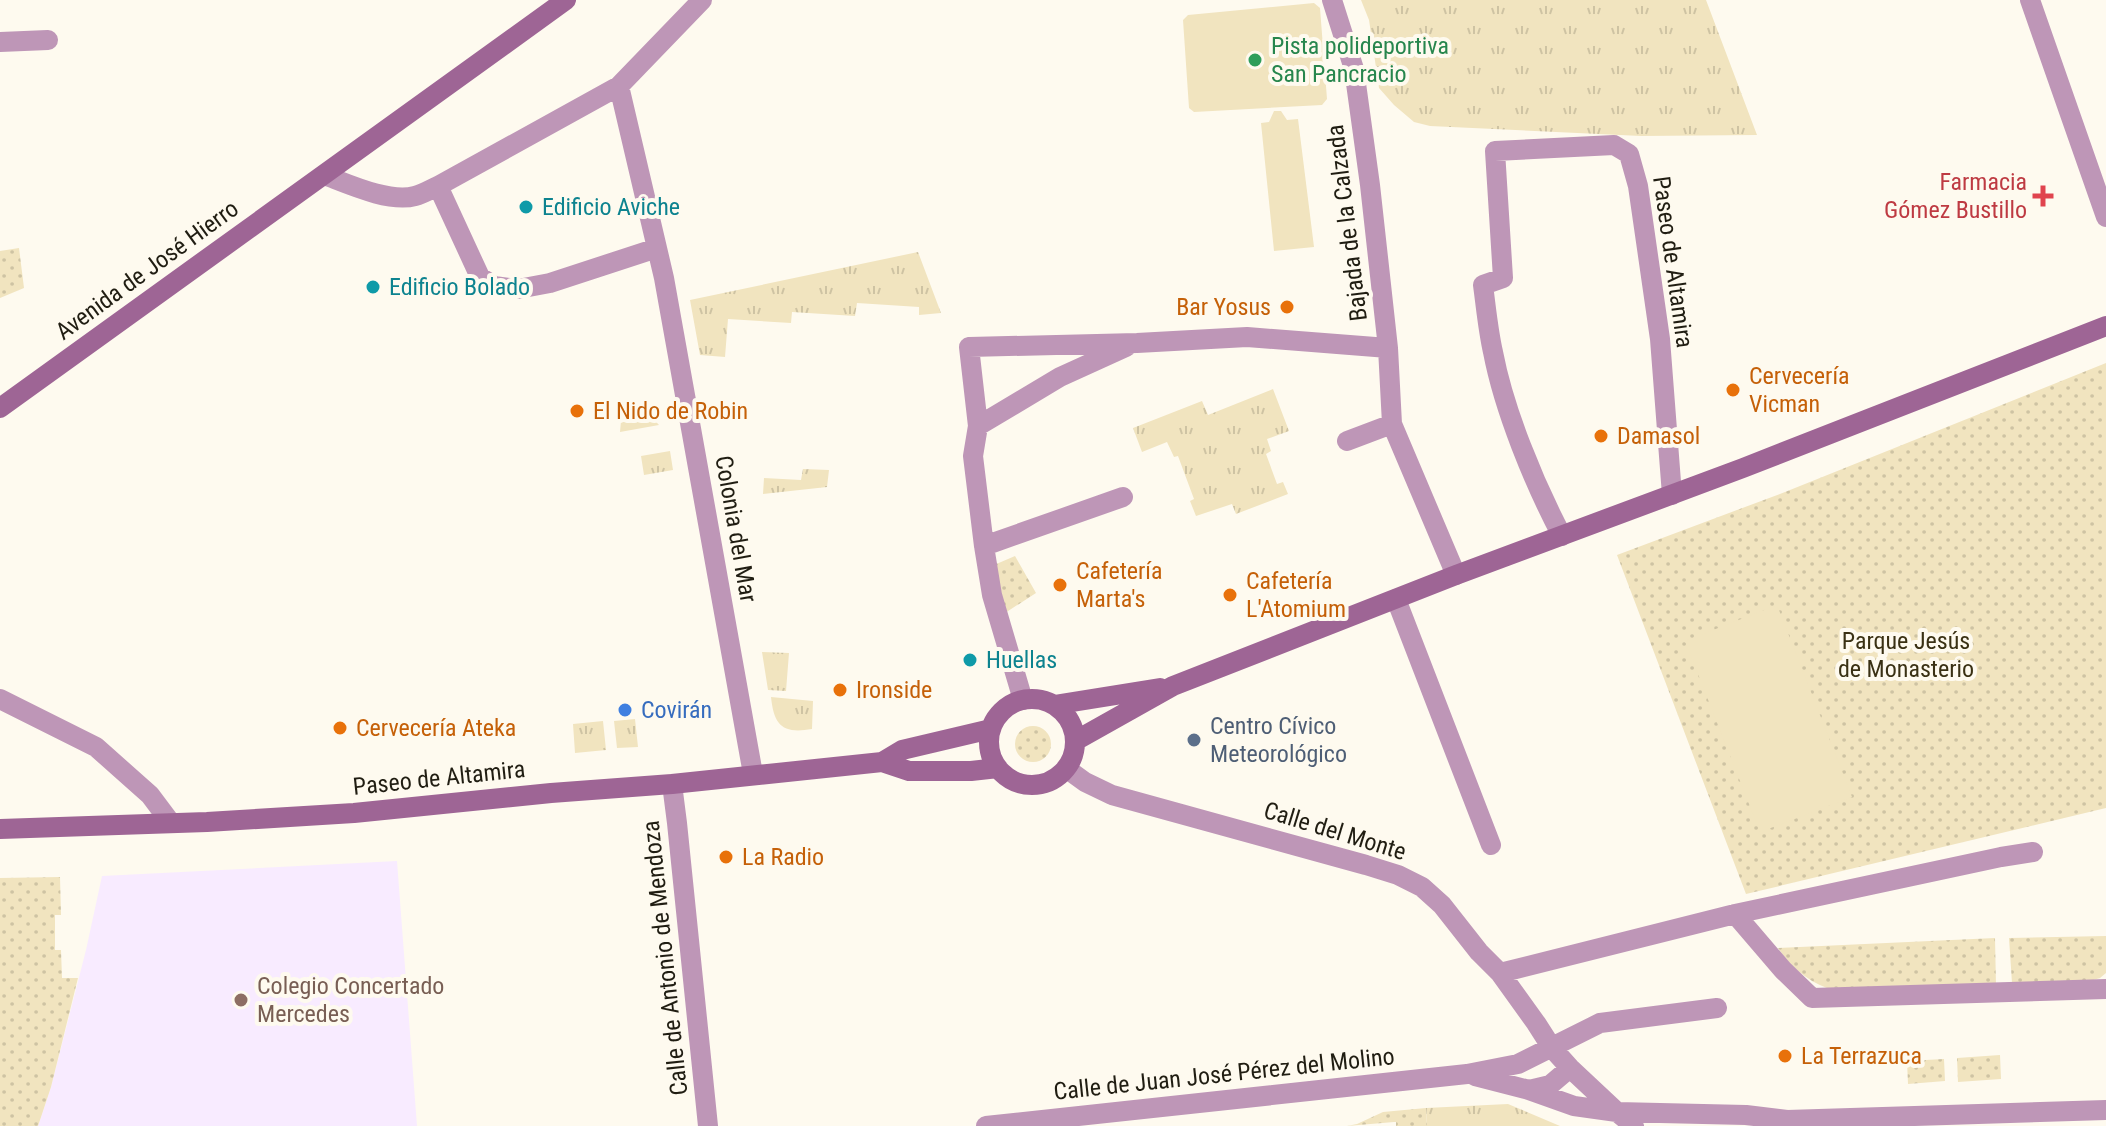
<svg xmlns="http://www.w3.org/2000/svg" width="2106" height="1126" font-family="'Roboto Condensed',sans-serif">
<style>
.education{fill:#f8ebff}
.grass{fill:url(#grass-tufts)}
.park{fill:url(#park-dots)}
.pitch{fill:#f1e4bf}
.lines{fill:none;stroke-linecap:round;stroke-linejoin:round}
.minor{stroke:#be96b7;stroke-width:20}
.secondary{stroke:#9e6595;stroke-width:20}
.leisure-dot{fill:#2e9e5b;stroke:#fefaef;stroke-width:3}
.health-dot{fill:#e0444e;stroke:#fefaef;stroke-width:3}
.culture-dot{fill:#0f9aa8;stroke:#fefaef;stroke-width:3}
.food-dot{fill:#e8710a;stroke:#fefaef;stroke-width:3}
.shop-dot{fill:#3f7fe0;stroke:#fefaef;stroke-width:3}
.service-dot{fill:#5c6f8a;stroke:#fefaef;stroke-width:3}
.education-dot{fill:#8d6e63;stroke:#fefaef;stroke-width:3}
.labels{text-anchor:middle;stroke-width:8;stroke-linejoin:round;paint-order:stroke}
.leisure-label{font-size:24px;fill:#27864d;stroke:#fefaef;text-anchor:start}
.health-label{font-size:24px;fill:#be3a42;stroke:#fefaef;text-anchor:end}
.culture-label{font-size:24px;fill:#0d838f;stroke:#fefaef;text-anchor:start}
.street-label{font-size:24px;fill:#201d12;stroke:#fefaef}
.food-label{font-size:24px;fill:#c56008;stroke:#fefaef;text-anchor:start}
.park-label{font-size:24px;fill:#3a3114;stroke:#fefaef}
.shop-label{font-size:24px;fill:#366cbe;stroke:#fefaef;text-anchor:start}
.service-label{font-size:24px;fill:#4e5e75;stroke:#fefaef;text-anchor:start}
.education-label{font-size:24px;fill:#785e54;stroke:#fefaef;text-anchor:start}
</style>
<defs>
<pattern id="grass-tufts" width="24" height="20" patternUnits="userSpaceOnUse" patternTransform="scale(2)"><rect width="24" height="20" fill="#f1e4bf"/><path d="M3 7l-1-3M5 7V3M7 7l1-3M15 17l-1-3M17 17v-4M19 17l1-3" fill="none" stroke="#cec3a3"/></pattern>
<pattern id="park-dots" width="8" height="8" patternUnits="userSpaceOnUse" patternTransform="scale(2)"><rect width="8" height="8" fill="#f1e4bf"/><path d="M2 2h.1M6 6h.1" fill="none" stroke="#cec3a3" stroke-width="1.8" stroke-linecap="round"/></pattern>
</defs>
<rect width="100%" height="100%" fill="#fefaef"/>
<path class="education" d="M397,861l20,265h-379l13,-39 35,-137 16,-74z"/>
<path class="grass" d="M1361,0h345l51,135 -116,1 -211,-10 -16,-4 -20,-17 -15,-17 -10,-68z
M918,252l23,61 -22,2v-8l-62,-4 -2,13 -63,-4 -1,11 -63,-4 -3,38 -25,-2 -10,-55z
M1273,389l16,42 -22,8 4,12 -5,3 11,30 6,-2 5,12 -52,20 -4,-10 -36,12 -6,-15 4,-2 -16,-43 -4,1 -7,-15 -25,10 -9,-24 69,-27 6,14z
M622,410l25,2 12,13 -39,7z
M670,451l3,19 -29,5 -3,-19z
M803,469l26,1 -2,17 -64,7 1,-16 37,2z
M762,652l27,1 -3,38 -18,-1z
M771,697l42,4 -1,28c-29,5 -38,-3 -41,-32z
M635,719l3,28 -21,1 -3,-27z
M603,721l3,29 -31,3 -2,-29z
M1508,1104l52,22h-133l-1,-18z"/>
<path class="park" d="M19,248l5,40 -24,10v-47z
M2106,363v445l-360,86 -129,-339 168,-63z
M1015,556l21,37 -31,20 -11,-48z
M1015 744a18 18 0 1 1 36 0a18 18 0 1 1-36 0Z
M60,877l1,38h-6v35h6l1,28h16l-27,109 -13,39h-38v-248z
M2106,936v37l-6,5 -10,3 -78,2 -3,-45z
M1995,938l1,47 -169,3c-21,-8 -37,-22 -49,-40z
M2000,1055l1,24 -43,3 -1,-24z
M1944,1059l1,22 -37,3 -1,-23z
M1426,1108l1,18h-31v-4h-2l-47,4 10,-2 26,-12z"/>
<path class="pitch" d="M1314,3l6,5 7,91 -5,6 -128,7 -5,-4 -6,-88 5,-5z
M1274,111h7l6,9 11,-1 16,128 -40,4 -13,-128 8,-1z
M1777,605l75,192 -92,35 -75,-191z"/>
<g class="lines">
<path class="minor" d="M1332,0l22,69 16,116 18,163 4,76 64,151
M2030,0l76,217
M0,42l48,-2
M619,86l45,192 89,496
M324,175c24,9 65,28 91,21 8,-2 16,-7 23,-10l181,-100 83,-86
M438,186l42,91 14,9 24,3 32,-6 107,-35
M978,426l82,-49 66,-30
M1347,441l45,-17
M1562,536c-28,-53 -58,-126 -69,-184 -5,-22 -7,-45 -10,-67l20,-7 -8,-127 119,-6 15,9 9,32 22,153 12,156
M984,546l139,-49
M1396,599l95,246
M0,699l96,48 54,48 21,28
M1023,700l-31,-105 -8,-49 -11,-90 5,-30 -9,-79 168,-4 110,-6 141,11
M1067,769l18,13 27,13 254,70 32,10 24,12 20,18 37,47 21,21 36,50 16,25 18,20 47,44 17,14
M672,784l5,39 31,303
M1735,914l48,56 29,28 294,-9
M1500,973l235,-59 266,-57 32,-5
M1475,1076l54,14 45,16 43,6 129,3 41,5 319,-10
M1529,1090l21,-5 20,-17
M986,1126l481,-52 51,-10 82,-41 117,-15"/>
<path class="secondary" d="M0,408l566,-408
M989 742a43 43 0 1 1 86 0a43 43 0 1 1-86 0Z
M1054,705l106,-17
M1075,741l98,-55 283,-111 287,-107 363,-142
M882,762l20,-12 89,-21
M0,829l207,-7 147,-9 197,-20 121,-9 210,-22 27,9h62l27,-3"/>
</g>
<circle class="leisure-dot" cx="1255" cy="60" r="8"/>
<path class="health-dot" d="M2039 184h8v8h8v8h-8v8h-8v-8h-8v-8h8z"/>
<g class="culture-dot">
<circle cx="526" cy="207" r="8"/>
<circle cx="373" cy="287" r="8"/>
<circle cx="970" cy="660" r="8"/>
</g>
<g class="food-dot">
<circle cx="1287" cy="307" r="8"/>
<circle cx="1733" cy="390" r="8"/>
<circle cx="577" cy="411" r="8"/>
<circle cx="1601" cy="436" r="8"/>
<circle cx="1060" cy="585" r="8"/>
<circle cx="1230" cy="595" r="8"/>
<circle cx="840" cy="690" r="8"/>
<circle cx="340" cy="728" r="8"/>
<circle cx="726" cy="857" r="8"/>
<circle cx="1785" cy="1056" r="8"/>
</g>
<circle class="shop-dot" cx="625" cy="710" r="8"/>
<circle class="service-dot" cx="1194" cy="740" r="8"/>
<circle class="education-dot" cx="241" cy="1000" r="8"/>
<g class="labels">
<g class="leisure-label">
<text x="1271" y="54">Pista polideportiva<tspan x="1271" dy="28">San Pancracio</tspan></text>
</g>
<g class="health-label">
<text x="2027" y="190">Farmacia<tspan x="2027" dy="28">Gómez Bustillo</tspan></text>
</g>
<g class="culture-label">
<text x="542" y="215">Edificio Aviche</text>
<text x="389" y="295">Edificio Bolado</text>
<text x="986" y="668">Huellas</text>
</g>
<g class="street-label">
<text transform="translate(1347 223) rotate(-97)" y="8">Bajada de la Calzada</text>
<text transform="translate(1673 262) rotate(82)" y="8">Paseo de Altamira</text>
<text transform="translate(147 270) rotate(-36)" y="8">Avenida de José Hierro</text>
<text transform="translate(736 529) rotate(80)" y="8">Colonia del Mar</text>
<text transform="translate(439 778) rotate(-6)" y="8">Paseo de Altamira</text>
<text transform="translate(1335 831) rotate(17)" y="8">Calle del Monte</text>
<text transform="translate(665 958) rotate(-96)" y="8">Calle de Antonio de Mendoza</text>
<text transform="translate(1224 1074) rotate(-6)" y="8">Calle de Juan José Pérez del Molino</text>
</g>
<g class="food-label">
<text x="1271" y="315" text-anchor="end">Bar Yosus</text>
<text x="1749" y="384">Cervecería<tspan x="1749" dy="28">Vicman</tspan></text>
<text x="593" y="419">El Nido de Robin</text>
<text x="1617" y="444">Damasol</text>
<text x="1076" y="579">Cafetería<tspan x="1076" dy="28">Marta's</tspan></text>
<text x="1246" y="589">Cafetería<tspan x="1246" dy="28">L'Atomium</tspan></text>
<text x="856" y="698">Ironside</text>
<text x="356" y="736">Cervecería Ateka</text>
<text x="742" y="865">La Radio</text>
<text x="1801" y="1064">La Terrazuca</text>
</g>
<g class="park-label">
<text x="1906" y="649">Parque Jesús<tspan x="1906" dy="28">de Monasterio</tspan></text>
</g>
<g class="shop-label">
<text x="641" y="718">Covirán</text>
</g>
<g class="service-label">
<text x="1210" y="734">Centro Cívico<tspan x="1210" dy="28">Meteorológico</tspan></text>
</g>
<g class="education-label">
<text x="257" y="994">Colegio Concertado<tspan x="257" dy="28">Mercedes</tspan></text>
</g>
</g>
</svg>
